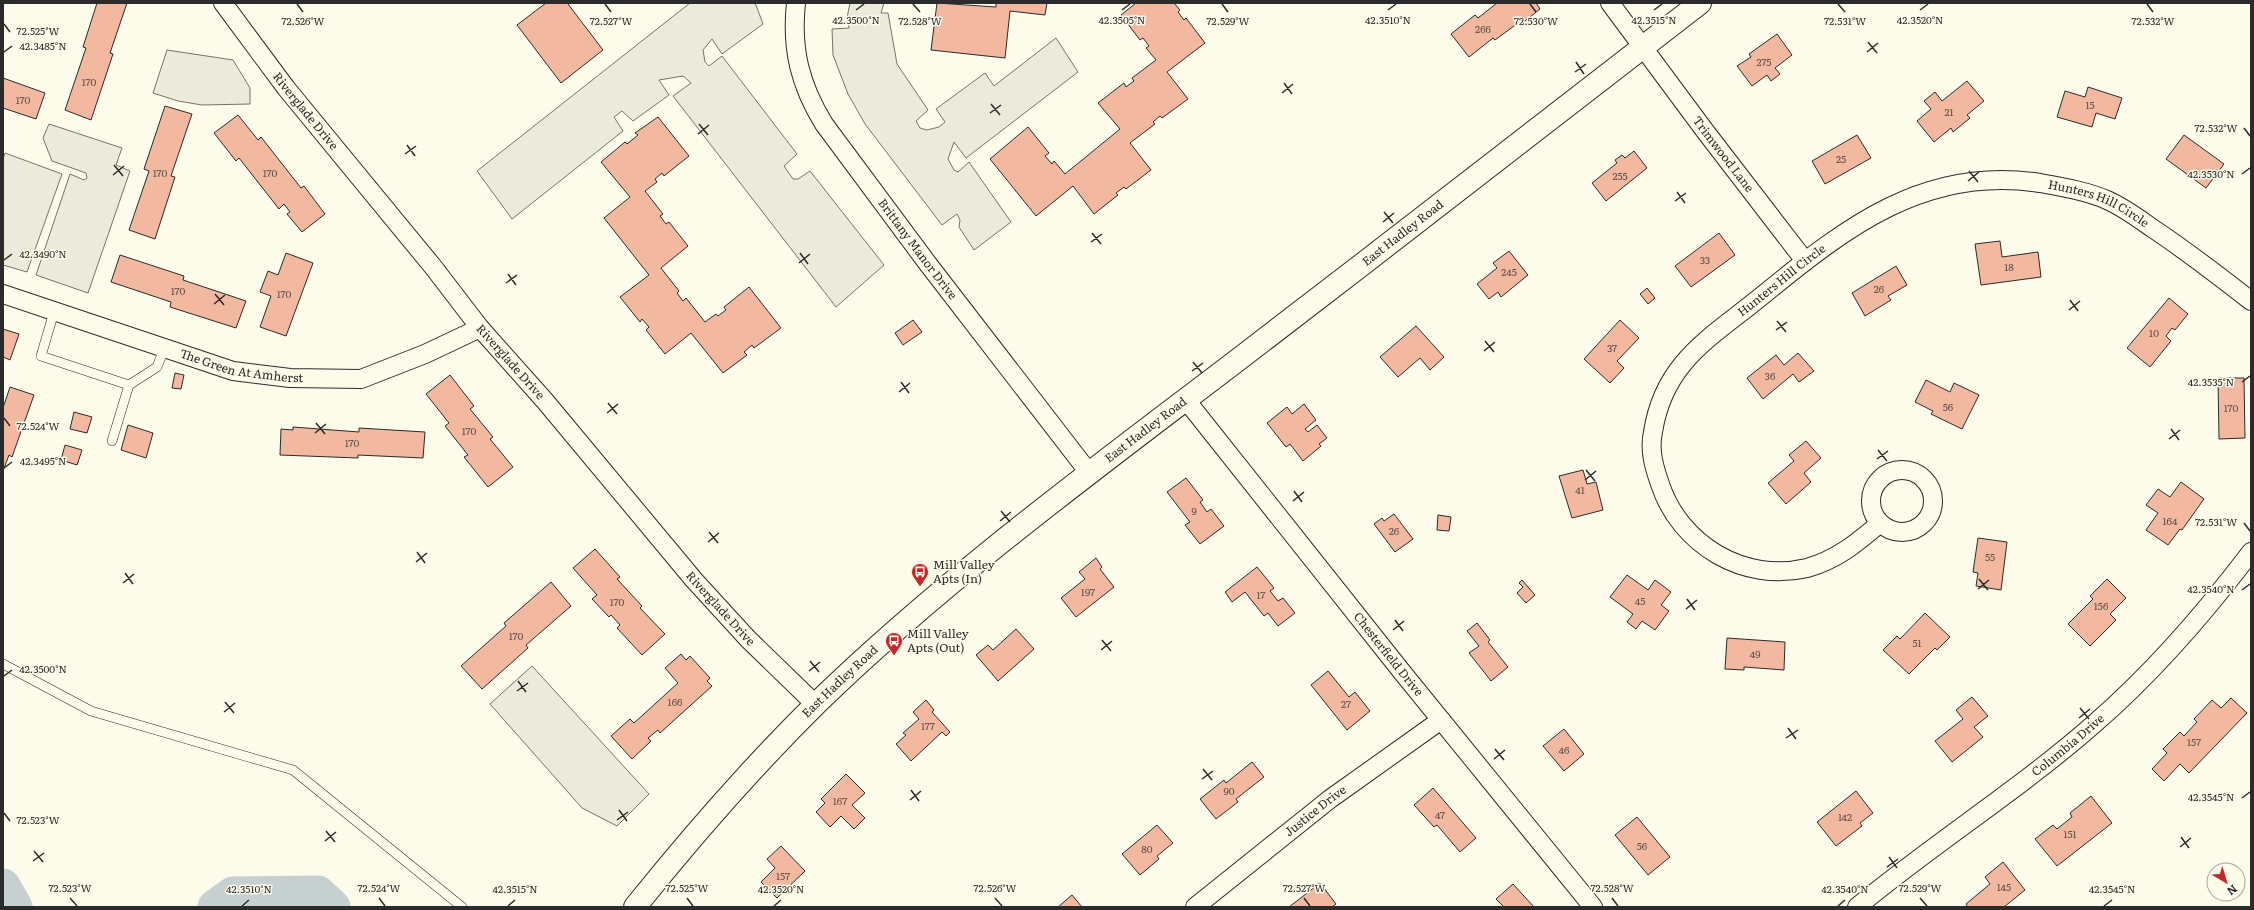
<svg xmlns="http://www.w3.org/2000/svg" width="2254" height="910" font-family="Literata,serif">
<style>
.parking{fill:#eceadb;stroke:#74746e}
.lines{fill:none;stroke-linecap:round;stroke-linejoin:round}
.river{stroke:#c7d0d0;stroke-width:35}
.building{fill:#f2b8a0;stroke:#2b2b2b}
.service-casing{stroke:#2b2b2b;stroke-width:10}
.minor-casing{stroke:#2b2b2b;stroke-width:20}
.tertiary-casing{stroke:#2b2b2b;stroke-width:24}
.service{stroke:#fdfbea;stroke-width:9}
.minor{stroke:#fdfbea;stroke-width:18}
.tertiary{stroke:#fdfbea;stroke-width:22}
.ticks{fill:none;stroke:#2b2b2b;stroke-width:1.5}
.labels{text-anchor:middle;stroke-width:3;stroke-linejoin:round;paint-order:stroke}
.number-label{font-size:10px;fill:#5d4e48}
.street-label{font-size:12px;fill:#2b2b2b;stroke:#fdfbea}
.poi-label{font-size:12px;fill:#2b2b2b;stroke:#fdfbea;text-anchor:start}
.ticks-label{font-size:10px;text-anchor:middle;fill:#2b2b2b;stroke:#fdfbea;stroke-width:3;stroke-linejoin:round;paint-order:stroke}
</style>
<rect width="100%" height="100%" fill="#fdfbea"/>
<path class="parking" d="M690,3h63l3,2 7,19 -41,30 -10,-15 -9,11 2,12 4,4 13,-10 75,98 -13,12 9,13h5l12,-8 74,94 -48,42 -163,-211 18,-13 -8,-7 -24,4 10,15 -36,26 -11,-10 -8,6 9,14 -111,88 -35,-48z
M850,3h34l-3,10h7l9,51 31,46 -12,11 4,7 7,2 12,-3 6,-5 -9,-13 49,-36 9,13 62,-48 22,34 -112,86 -12,-16 -6,17 6,11 4,2 11,-10 42,60 -37,28 -15,-23 1,-7 -3,-6 -15,11 -77,-101 -17,-30 -15,-39 -1,-26 17,-1 -2,-10z
M167,50l66,10 17,28v16l-48,1 -24,-4 -25,-8z
M49,124l73,24 -6,17 14,6 -42,122 -52,-18 34,-101 14,6 3,-2 -1,-5 -34,-12 -9,-23z
M5,153l57,21 -35,98 -24,-7v-106z
M532,666l117,128 -32,32 -35,-18 -92,-104z"/>
<g class="lines">
<path class="river" d="M3,886l12,21
M215,907l18,-13 85,-1 15,14"/>
</g>
<path class="building" d="M97,3h30l-17,50 3,1 -22,66 -26,-10 21,-62 -3,-1z
M546,3h24l-2,1 35,46 -42,33 -44,-58z
M937,3l59,4v-4h51l-2,12 -35,-4 -5,47 -74,-8z
M1136,3h38l6,7 -2,2 6,8 2,-2 19,25 -38,29 21,27 -26,19 -2,-2 -7,6 2,2 -25,19 21,27 -25,19 -2,-2 -8,6 2,2 -24,19 -21,-28 -37,30 -46,-57 38,-32 21,26 -4,3 7,8 2,-3 11,13 55,-45 -22,-26 26,-20 2,4 8,-6 -2,-3 24,-18 -10,-12 3,-2 -6,-8 -3,2 -19,-25z
M1497,3h39l4,6 -20,16 -2,-2 -23,17 -2,-2 -24,19 -18,-23 24,-19 3,3z
M1777,34l15,21 -17,13 5,6 -9,7 -4,-6 -15,11 -15,-20 14,-9 -2,-3z
M3,78l42,15 -9,26 -33,-11z
M1967,81l17,20 -17,14 3,3 -17,14 -2,-4 -17,14 -17,-21 14,-12 -7,-8 11,-9 7,9z
M2088,87l34,11 -7,21 -19,-6 -4,14 -35,-10 8,-26 20,6z
M165,106l27,8 -21,62 4,1 -20,62 -26,-9 20,-59 -5,-2z
M238,115l20,25 3,-3 40,51 3,-2 21,28 -23,18 -15,-18 3,-2 -6,-8 -5,5 -40,-51 -3,3 -22,-28z
M658,117l31,39 -25,20 -2,-3 -7,6 2,3 -12,9 18,23 -3,2 6,8 3,-2 19,24 -27,22 18,23 -2,2 6,8 3,-3 19,24 11,-8 2,2 8,-6 -2,-3 25,-20 32,41 -27,20 -2,-3 -8,7 3,3 -24,18 -32,-40 -26,21 -19,-24 3,-3 -7,-8 -2,3 -20,-25 29,-22 -45,-57 26,-21 -29,-35 24,-20 2,2 11,-9 -3,-2z
M1857,135l14,23 -46,26 -13,-23z
M2184,135l40,29 -18,24 -40,-29z
M1634,151l13,17 -41,33 -14,-18 25,-20 -2,-3 7,-5 3,3z
M1719,233l16,22 -44,32 -16,-21z
M2000,241l2,16 36,-5 3,25 -60,8 -6,-41z
M1509,251l19,24 -27,22 -3,-5 -9,7 -12,-15 20,-16 -4,-5z
M286,253l27,10 -27,73 -26,-9 11,-31 -11,-4 8,-21 10,4z
M120,255l64,21 -1,4 63,21 -10,27 -66,-21 1,-5 -60,-20z
M1896,266l11,19 -19,11 3,4 -26,16 -13,-23z
M1647,288l8,10 -7,6 -8,-10z
M2169,298l19,16 -13,16 -3,-2 -6,8 5,5 -21,26 -23,-19z
M913,320l9,12 -19,13 -8,-12z
M1620,320l19,18 -22,23 7,7 -14,15 -26,-24z
M1416,326l28,31 -14,13 -10,-12 -22,19 -18,-20z
M3,329l16,5 -9,26 -7,-3z
M1798,353l16,18 -15,11 -6,-8 -30,25 -16,-21 29,-23 8,10z
M175,373l9,2 -3,14 -9,-1z
M450,375l24,31 -4,3 23,28 -3,2 23,28 -25,20 -24,-30 4,-2 -23,-29 4,-3 -23,-29z
M2218,378h26l1,60 -26,1z
M1926,380l24,12 4,-9 25,12 -17,34 -31,-15 2,-3 -18,-9z
M10,387l24,8 -22,62 -3,-2 -6,16v-63z
M1304,404l12,16 -11,9 3,3 9,-7 10,13 -8,6 2,2 -18,15 -13,-17 -4,3 -19,-24 20,-16 5,7z
M74,412l18,5 -5,16 -17,-4z
M128,425l25,8 -7,25 -25,-8z
M293,427l66,5v-4l66,4 -2,26 -65,-3v3l-78,-3 1,-26 12,1z
M1806,441l15,17 -17,15 7,9 -25,22 -18,-21 26,-22 -5,-6z
M65,445l17,5 -5,15 -16,-5z
M1583,470l4,14 9,-2 7,28 -31,8 -13,-42z
M1186,478l17,22 -3,2 7,10 4,-3 13,17 -24,18 -15,-19 5,-3 -23,-30z
M2181,482l23,17 -22,31 -2,-1 -12,16 -22,-15 12,-17 -12,-8 12,-16 12,8z
M1394,514l19,25 -18,13 -21,-28 8,-6 2,3z
M1438,515l13,2 -2,14 -12,-1z
M1978,538l29,4 -6,48 -25,-4 2,-13 -5,-1z
M595,549l25,28 -3,2 25,27 -2,2 25,26 -23,21 -25,-27 3,-3 -9,-10 -2,2 -17,-18 5,-4 -24,-27z
M1096,558l6,9 -2,2 14,18 -38,30 -15,-19 24,-19 -6,-7z
M1257,567l17,21 -4,3 8,10 5,-3 12,15 -17,13 -10,-13 -4,3 -19,-24 -13,10 -7,-10z
M1627,575l21,15 7,-10 16,12 -10,13 8,6 -14,19 -13,-9 -6,8 -9,-7 6,-8 -23,-17z
M2107,579l19,19 -16,16 6,6 -26,26 -22,-22 25,-25 -3,-3z
M1522,580l13,15 -9,8 -9,-10 6,-6 -4,-4z
M551,582l20,24 -45,39 2,3 -46,41 -21,-23 45,-40 -2,-3z
M1925,613l25,24 -13,13 -2,-2 -26,26 -26,-24 14,-14 3,3z
M1477,623l13,17 -2,2 20,25 -17,14 -22,-28 10,-7 -12,-15z
M1016,629l18,20 -36,32 -22,-26 12,-10 5,5z
M1727,638l58,4 -1,28 -40,-3v3l-19,-1z
M681,654l5,6 4,-4 20,22 -3,3 5,5 -52,47 -2,-3 -10,8 3,3 -19,18 -21,-23 19,-17 4,4 44,-40 -13,-15z
M1328,671l21,26 6,-5 15,19 -23,19 -36,-45z
M1972,697l16,19 -14,11 9,10 -31,25 -17,-21 28,-22 -7,-9z
M2231,698l16,15 -58,60 -9,-9 -16,17 -12,-12 15,-16 -4,-4 17,-17 4,4 13,-14 -3,-3 18,-19 9,8z
M926,700l8,10 -2,2 18,20 -4,4 -4,-4 -31,29 -15,-17 10,-9 -3,-2 16,-14 -6,-7z
M1564,729l20,25 -20,17 -21,-25z
M1252,762l12,15 -28,22 2,3 -22,17 -16,-20 24,-19 2,3z
M846,774l19,19 -13,12 13,13 -11,11 -13,-13 -11,11 -14,-15 9,-9 -4,-4z
M1433,788l43,50 -16,14 -23,-27 -3,2 -20,-22z
M1856,791l17,22 -13,10 2,3 -26,20 -19,-24z
M2091,796l21,27 -55,43 -22,-27 18,-14 4,4 15,-12 -2,-4z
M1637,817l33,40 -22,18 -33,-40z
M1157,825l16,18 -16,13 2,3 -19,16 -18,-21z
M781,846l24,25 -28,27 -16,-16 14,-14 -8,-9z
M2003,862l22,28 -21,17h-36l-2,-3 24,-20 -5,-7z
M1320,883l16,21 -4,3h-43z
M1513,884l21,23h-30l-8,-8z
M1072,895l10,12h-24z"/>
<g class="lines">
<defs>
<path id="service" d="M54,312l-13,44 88,29 -17,56
M129,385l28,-18 7,-18
M3,664l88,47 202,59 169,137"/>
<g id="minor">
<path id="s1" d="M223,3l63,85 148,180 46,60 65,73 149,179 54,59 68,66"/>
<path id="s2" d="M796,3c-5,46 4,82 28,121l104,140 162,210"/>
<path id="s3" d="M1610,3l95,128 100,130"/>
<path id="s4" d="M3,294l230,77 57,7 71,1 64,-25 55,-26"/>
<path id="s5" d="M1186,400l216,272 191,235"/>
<circle cx="1902" cy="501" r="31"/>
<path id="s6" d="M1879,524c-22,19 -43,36 -72,44 -63,15 -127,-23 -147,-84 -6,-17 -11,-34 -7,-52 11,-71 59,-95 110,-137 83,-68 163,-130 277,-112 22,4 46,8 67,17 16,7 31,18 45,28 35,23 67,48 99,73"/>
<path id="s7" d="M1195,907l135,-108 111,-79"/>
<path id="s8" d="M1857,907c77,-64 162,-117 237,-183 59,-51 110,-110 157,-172"/>
</g>
<g id="tertiary">
<path id="s9" d="M635,907c57,-71 118,-141 183,-205 130,-126 281,-236 425,-346 153,-117 305,-236 457,-353"/>
</g>
</defs>
<use href="#service" class="service-casing"/>
<use href="#minor" class="minor-casing"/>
<use href="#tertiary" class="tertiary-casing"/>
<use href="#service" class="service"/>
<use href="#minor" class="minor"/>
<use href="#tertiary" class="tertiary"/>
</g>
<path class="ticks" d="M297,4l6,8M605,4l6,8M913,4l7,8M1222,4l6,8M1530,4l6,8M1838,4l7,8M2147,4l6,8M856,10l8,-6M1122,10l8,-6M1388,10l8,-6M1654,10l8,-6M1920,10l8,-6M4,24l6,8M1868,42l9,11M4,52l8,-6M1867,52l11,-9M1576,62l8,12M1575,72l11,-8M1284,83l8,11M1282,93l11,-9M991,104l9,11M990,113l11,-8M699,124l9,11M2244,128l6,8M698,134l11,-9M407,145l8,11M405,154l11,-8M114,165l9,11M1969,171l9,11M2242,174l8,-6M113,175l11,-9M1968,181l11,-9M1677,192l8,11M1675,201l11,-8M1384,212l9,11M1383,222l11,-9M1092,233l9,11M1091,242l11,-8M800,253l8,11M4,260l8,-6M799,263l11,-9M508,274l8,11M506,283l11,-8M215,294l9,11M2070,300l8,11M214,304l11,-9M2069,310l11,-9M1777,321l9,11M1776,330l11,-8M1485,341l9,11M1484,351l11,-9M1193,362l9,11M1192,371l11,-8M901,382l8,11M2242,382l8,-6M899,392l11,-9M608,403l9,11M607,413l11,-9M4,418l6,8M316,423l9,11M2171,429l8,11M315,433l11,-9M2169,439l11,-9M1878,450l9,11M1877,459l11,-8M4,468l8,-6M1586,470l9,11M1585,480l11,-9M1294,491l8,11M1293,501l11,-9M1001,511l9,11M1000,521l11,-9M2244,523l6,8M709,532l9,11M708,542l11,-9M417,552l8,11M416,562l11,-9M125,573l8,11M1979,579l9,11M123,583l11,-9M1978,589l11,-9M2242,590l8,-6M1687,599l8,11M1686,609l11,-9M1395,620l8,11M1393,630l11,-9M1102,640l9,11M1101,650l11,-9M810,661l9,11M809,671l11,-9M4,676l8,-6M518,681l8,11M517,691l11,-8M225,702l9,11M2080,708l9,11M224,712l11,-9M2079,718l11,-9M1788,728l8,11M1786,738l12,-8M1495,749l9,11M1494,759l11,-9M1203,769l9,11M1202,779l11,-8M911,790l8,11M2242,798l8,-6M910,800l11,-9M619,810l8,11M4,813l6,8M617,820l11,-8M326,831l9,11M2181,837l8,11M325,841l11,-9M2180,847l11,-9M34,851l9,11M1889,857l8,11M33,861l11,-8M1887,867l11,-8M70,898l7,8M379,898l6,8M687,898l6,8M995,898l7,8M1304,898l6,8M1612,898l6,8M1920,898l7,8M242,906l7,-6M508,906l7,-6M774,906l7,-6M1838,906l7,-6M2104,906l8,-6"/>
<defs>
<symbol id="bus-pin" viewBox="-11 -11 22 30"><path d="M0 17L-7.5 6A9.5 9.5 0 1 1 7.5 6Z" fill="#c62828" stroke="#fdfbea"/><path d="M-5-6H5V4H4V6H2V4H-2V6H-4V4H-5ZM-3.5-4V0h7V-4ZM-3.5 1.2v1.5H-2V1.2ZM2 1.2v1.5H3.5V1.2Z" fill="#fff"/></symbol>
</defs>
<g fill-rule="evenodd">
<use href="#bus-pin" x="910" y="562" width="20" height="27"/>
<use href="#bus-pin" x="884" y="631" width="20" height="27"/>
</g>
<g class="labels">
<g class="number-label">
<text x="1483" y="33">266</text>
<text x="1764" y="66">275</text>
<text x="89" y="86">170</text>
<text x="23" y="104">170</text>
<text x="2090" y="109">15</text>
<text x="1949" y="116">21</text>
<text x="1841" y="163">25</text>
<text x="160" y="177">170</text>
<text x="270" y="177">170</text>
<text x="1620" y="180">255</text>
<text x="1705" y="264">33</text>
<text x="2009" y="271">18</text>
<text x="1509" y="276">245</text>
<text x="1879" y="293">26</text>
<text x="178" y="295">170</text>
<text x="284" y="298">170</text>
<text x="2154" y="337">10</text>
<text x="1612" y="352">37</text>
<text x="1770" y="380">36</text>
<text x="1948" y="411">56</text>
<text x="2231" y="412">170</text>
<text x="469" y="435">170</text>
<text x="352" y="447">170</text>
<text x="1580" y="494">41</text>
<text x="1194" y="515">9</text>
<text x="2170" y="525">164</text>
<text x="1394" y="535">26</text>
<text x="1990" y="561">55</text>
<text x="1088" y="596">197</text>
<text x="1261" y="599">17</text>
<text x="1640" y="605">45</text>
<text x="617" y="606">170</text>
<text x="2101" y="610">156</text>
<text x="516" y="640">170</text>
<text x="1917" y="647">51</text>
<text x="1755" y="658">49</text>
<text x="675" y="706">166</text>
<text x="1346" y="708">27</text>
<text x="928" y="730">177</text>
<text x="2194" y="746">157</text>
<text x="1564" y="754">46</text>
<text x="1229" y="795">90</text>
<text x="840" y="805">167</text>
<text x="1440" y="819">47</text>
<text x="1845" y="821">142</text>
<text x="2070" y="838">151</text>
<text x="1642" y="850">56</text>
<text x="1147" y="853">80</text>
<text x="783" y="880">157</text>
<text x="2004" y="891">145</text>
</g>
<g class="street-label">
<text dy="4" stroke="none"><textPath href="#s1" startOffset="136">Riverglade Drive</textPath></text>
<text dy="4" stroke="none"><textPath href="#s3" startOffset="189">Trimwood Lane</textPath></text>
<text dy="4" stroke="none"><textPath href="#s6" startOffset="877">Hunters Hill Circle</textPath></text>
<text dy="4" stroke="none"><textPath href="#s9" startOffset="1025">East Hadley Road</textPath></text>
<text dy="4" stroke="none"><textPath href="#s2" startOffset="283">Brittany Manor Drive</textPath></text>
<text dy="4" stroke="none"><textPath href="#s6" startOffset="529">Hunters Hill Circle</textPath></text>
<text dy="4" stroke="none"><textPath href="#s1" startOffset="460">Riverglade Drive</textPath></text>
<text dy="4" stroke="none"><textPath href="#s4" startOffset="250">The Green At Amherst</textPath></text>
<text dy="4" stroke="none"><textPath href="#s9" startOffset="701">East Hadley Road</textPath></text>
<text dy="4" stroke="none"><textPath href="#s1" startOffset="784">Riverglade Drive</textPath></text>
<text dy="4" stroke="none"><textPath href="#s5" startOffset="325">Chesterfield Drive</textPath></text>
<text dy="4" stroke="none"><textPath href="#s9" startOffset="305">East Hadley Road</textPath></text>
<text dy="4" stroke="none"><textPath href="#s8" startOffset="266">Columbia Drive</textPath></text>
<text dy="4" stroke="none"><textPath href="#s7" startOffset="154">Justice Drive</textPath></text>
</g>
<g class="poi-label">
<text x="933" y="569">Mill Valley<tspan x="933" dy="14">Apts (In)</tspan></text>
<text x="907" y="638">Mill Valley<tspan x="907" dy="14">Apts (Out)</tspan></text>
</g>
</g>
<g class="ticks-label">
<text x="856" y="24">42.3500°N</text>
<text x="1122" y="24">42.3505°N</text>
<text x="1388" y="24">42.3510°N</text>
<text x="1654" y="24">42.3515°N</text>
<text x="1920" y="24">42.3520°N</text>
<text x="303" y="25">72.526°W</text>
<text x="611" y="25">72.527°W</text>
<text x="920" y="25">72.528°W</text>
<text x="1228" y="25">72.529°W</text>
<text x="1845" y="25">72.531°W</text>
<text x="1536" y="25">72.530°W</text>
<text x="2153" y="25">72.532°W</text>
<text x="38" y="35">72.525°W</text>
<text x="43" y="50">42.3485°N</text>
<text x="2216" y="132">72.532°W</text>
<text x="2211" y="178">42.3530°N</text>
<text x="43" y="258">42.3490°N</text>
<text x="2211" y="386">42.3535°N</text>
<text x="38" y="430">72.524°W</text>
<text x="43" y="465">42.3495°N</text>
<text x="2216" y="526">72.531°W</text>
<text x="2211" y="593">42.3540°N</text>
<text x="43" y="673">42.3500°N</text>
<text x="2211" y="801">42.3545°N</text>
<text x="38" y="824">72.523°W</text>
<text x="70" y="892">72.523°W</text>
<text x="379" y="892">72.524°W</text>
<text x="687" y="892">72.525°W</text>
<text x="995" y="892">72.526°W</text>
<text x="1304" y="892">72.527°W</text>
<text x="1612" y="892">72.528°W</text>
<text x="1920" y="892">72.529°W</text>
<text x="249" y="893">42.3510°N</text>
<text x="515" y="893">42.3515°N</text>
<text x="781" y="893">42.3520°N</text>
<text x="1845" y="893">42.3540°N</text>
<text x="2112" y="893">42.3545°N</text>
</g>
<rect width="2254" height="910" fill="none" stroke="#2b2b2b" stroke-width="8"/>
<g transform="translate(2226 882) rotate(142)"><circle r="19" fill="#fdfbea" stroke="#a9a89e"/>
<path d="M0-3L7 15L0 10L-7 15Z" fill="#c62828"/>
<text y="-6" font-size="11" font-weight="bold" text-anchor="middle" fill="#2b2b2b">N</text>
</g>
</svg>
